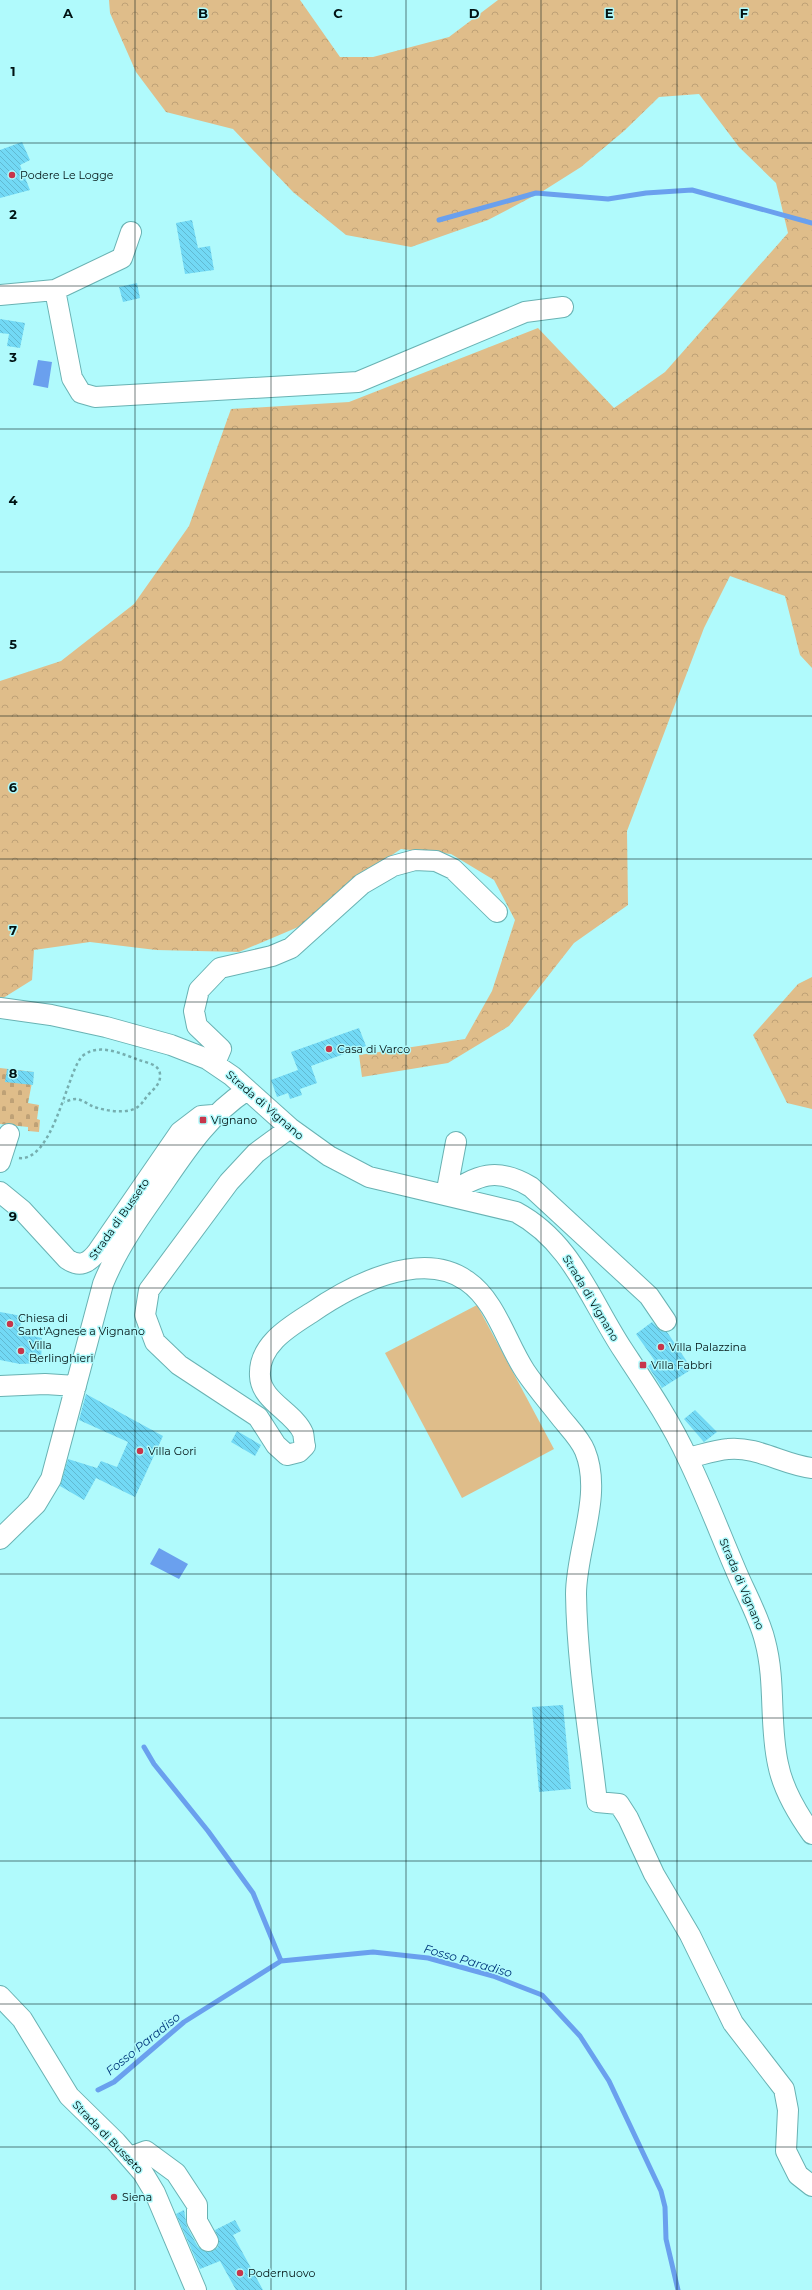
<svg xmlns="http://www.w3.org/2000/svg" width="812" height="2290" font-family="Montserrat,sans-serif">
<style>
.forest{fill:url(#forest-crowns)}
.cemetery{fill:url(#cemetery-stones)}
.pitch{fill:#dfbd8a}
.water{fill:#6aa0ee}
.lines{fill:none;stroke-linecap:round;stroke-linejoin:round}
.stream{stroke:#6aa0ee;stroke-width:5}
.building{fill:url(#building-back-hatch)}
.minor-casing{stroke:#69b2b3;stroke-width:22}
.path{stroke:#76aeaf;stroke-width:2.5;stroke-dasharray:3 3;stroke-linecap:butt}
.minor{stroke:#fff;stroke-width:20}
.grid{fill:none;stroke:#001213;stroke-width:1;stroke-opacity:0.55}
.poi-dot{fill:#c7364b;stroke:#b0fafc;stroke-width:1.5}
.labels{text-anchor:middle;stroke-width:3;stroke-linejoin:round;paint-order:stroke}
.poi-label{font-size:11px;fill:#001213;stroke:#b0fafc;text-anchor:start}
.street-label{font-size:11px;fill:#001213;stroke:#b0fafc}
.water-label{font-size:12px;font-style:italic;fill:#00387c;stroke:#b0fafc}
.grid-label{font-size:13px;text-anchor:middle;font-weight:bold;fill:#001213;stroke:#b0fafc;stroke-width:3;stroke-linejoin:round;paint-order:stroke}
</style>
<defs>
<pattern id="forest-crowns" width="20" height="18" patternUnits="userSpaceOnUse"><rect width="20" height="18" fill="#dfbd8a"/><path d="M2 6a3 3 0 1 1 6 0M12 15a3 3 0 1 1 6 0" fill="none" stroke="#bea176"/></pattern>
<pattern id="cemetery-stones" width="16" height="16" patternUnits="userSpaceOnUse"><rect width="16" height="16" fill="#dfbd8a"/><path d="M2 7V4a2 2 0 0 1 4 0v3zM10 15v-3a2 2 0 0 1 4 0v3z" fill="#bea176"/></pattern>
<pattern id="building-back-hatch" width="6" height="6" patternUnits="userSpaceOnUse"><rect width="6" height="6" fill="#72d9f5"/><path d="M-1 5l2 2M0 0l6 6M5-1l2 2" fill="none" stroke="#61b9d1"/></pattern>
</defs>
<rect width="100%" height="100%" fill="#b0fafc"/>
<path class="forest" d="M109,0h191l40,57h33l76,-20 49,-37h314v668l-12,-13 -15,-59 -55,-20 -26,52 -77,203 1,74 -54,38 -65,83 -61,37 -86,14 -3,-22 106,-16 27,-48 23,-71 -21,-40 -43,-26 -50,-5 -51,34 -47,42 -64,27 -83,-2 -66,-8 -56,8 -2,30 -32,20v-319l61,-20 73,-57 55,-78 42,-117 118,-7 189,-74 76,80 51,-36 123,-139 -12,-50 -37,-36 -40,-53 -40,3 -35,34 -43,36 -38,24 -55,29 -77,27 -65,-12 -53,-43 -60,-63 -67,-17 -30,-40 -26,-59z
M812,977v132l-25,-6 -34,-68 45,-51z"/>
<path class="cemetery" d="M0,1068l34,4 -6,31 11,2 -2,14 3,1 -1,12 -11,-1v-4l-28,-3z"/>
<path class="pitch" d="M477,1305l77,144 -92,49 -77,-145z"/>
<path class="water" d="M38,360l14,2 -4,26 -15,-3z
M159,1548l29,16 -9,15 -29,-15z"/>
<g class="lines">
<path class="stream" d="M439,220l97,-27 72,6 38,-6 46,-3 120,33
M144,1747l10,17 54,67 45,62 28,68
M98,2090l16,-8 70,-60 97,-61 92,-9 55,6 65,18 49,19 38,41 29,45 52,110 4,16 1,32 12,51"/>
</g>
<path class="building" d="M22,142l8,18 -10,5 10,25 -30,8v-48z
M192,220l6,28 12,-2 4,24 -29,4 -9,-51z
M137,283l3,15 -17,4 -4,-15z
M0,319l25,4 -5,25 -13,-2 2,-12 -9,-1z
M359,1028l7,18 -55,20 6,17 -17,6 2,6 -12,4 -2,-6 -11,4 -6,-17 27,-10 -7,-18z
M7,1069l27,3 -1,13 -28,-3z
M0,1312l22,4 -3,17 23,5 -1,25 -21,1 -20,-4z
M652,1322l9,9 6,1 25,37 -30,19 -14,-22 7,-5 -19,-27z
M86,1394l77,42 -28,61 -39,-19 -12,22 -24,-14 8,-27 29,9 4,-7 16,6 11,-25 -49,-22z
M695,1410l22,22 -13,10 -20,-23z
M237,1431l24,14 -6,11 -24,-14z
M563,1705l8,84 -32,3 -7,-85z
M184,2210l3,17 11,20 9,5 6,-1 5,-4 1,-6 -4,-11 20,-10 6,11 -8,4 30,55h-27l-16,-29 -20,8 -24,-55z"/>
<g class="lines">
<defs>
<path id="minor" d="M55,290l67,-32 9,-26
M0,295l55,-5 17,88 9,15 14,4 263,-15 167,-70 38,-5
M0,1008l51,7 55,12 65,18 36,14 25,17 58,52 39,28 40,21 147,35c56,30 74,88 107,138 23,35 47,70 65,109 17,35 31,72 46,107 10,25 25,50 31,75 11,41 4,83 13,123 5,26 19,49 34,70
M215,1063l6,-14 -24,-23 -3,-15 5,-21 21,-22 52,-12 19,-8 71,-64 31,-18 22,-6 21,1 17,8 44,43
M290,1128l-34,25 -27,29 -80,108 -4,25 10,27 24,23 79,52 18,28 11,10 12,-3 6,-6c-1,-3 -1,-9 -2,-13 -9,-21 -42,-32 -43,-57 -2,-31 29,-49 51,-63 39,-27 110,-65 156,-32 29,20 39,61 58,90 10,15 22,29 33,43 9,12 22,24 27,37 18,44 -9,98 -9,143 1,69 13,139 21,208l22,2 9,14 26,56 36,61 43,88 51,66 4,21 -2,41 12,24 14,11
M0,1162l9,-28
M0,1192l22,18 45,49c13,9 22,4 31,-8l82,-119 21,-16 12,-1
M446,1195c32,-20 50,-29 85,-8l118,109 17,25
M446,1195l10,-53
M0,1386l45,-2 31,2
M688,1458c13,-3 27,-8 40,-9 29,-3 56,16 84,19
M0,1539l36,-35 15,-25 52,-195c14,-35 36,-66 58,-97 26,-38 47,-71 86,-97
M0,1996l22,23 47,77 47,46 27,31 12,20 41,97
M130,2157l16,-6 30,22 21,32v16l11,20"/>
</defs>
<use href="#minor" class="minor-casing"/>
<path class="path" d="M19,1158c33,4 47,-79 61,-99 1,-3 7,-6 9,-7 15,-7 36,3 50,8 8,3 20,4 21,14 1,9 -5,14 -11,20 -4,4 -6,9 -10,12 -10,9 -35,5 -47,0 -4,-2 -11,-7 -16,-7 -4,0 -8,2 -12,3"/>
<use href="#minor" class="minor"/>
</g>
<path class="grid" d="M135,0v2290M271,0v2290M406,0v2290M541,0v2290M677,0v2290M0,143h812M0,286h812M0,429h812M0,572h812M0,716h812M0,859h812M0,1002h812M0,1145h812M0,1288h812M0,1431h812M0,1574h812M0,1718h812M0,1861h812M0,2004h812M0,2147h812"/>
<g class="poi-dot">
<circle cx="12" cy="175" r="4"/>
<circle cx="329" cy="1049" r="4"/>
<rect x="199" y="1116" width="8" height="8" rx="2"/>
<circle cx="10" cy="1324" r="4"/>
<circle cx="661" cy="1347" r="4"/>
<circle cx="21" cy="1351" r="4"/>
<rect x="639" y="1361" width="8" height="8" rx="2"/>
<circle cx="140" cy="1451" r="4"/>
<circle cx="114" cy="2197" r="4"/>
<circle cx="240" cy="2273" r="4"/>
</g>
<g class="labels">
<g class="poi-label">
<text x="20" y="179">Podere Le Logge</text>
<text x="337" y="1053">Casa di Varco</text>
<text x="211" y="1124">Vignano</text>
<text x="18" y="1322">Chiesa di<tspan x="18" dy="13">Sant'Agnese a Vignano</tspan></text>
<text x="29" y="1349">Villa<tspan x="29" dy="13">Berlinghieri</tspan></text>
<text x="669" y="1351">Villa Palazzina</text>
<text x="651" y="1369">Villa Fabbri</text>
<text x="148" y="1455">Villa Gori</text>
<text x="122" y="2201">Siena</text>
<text x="248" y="2277">Podernuovo</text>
</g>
<g class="street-label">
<text transform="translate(265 1105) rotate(41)" y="4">Strada di Vignano</text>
<text transform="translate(119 1219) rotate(-55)" y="4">Strada di Busseto</text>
<text transform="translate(591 1298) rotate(59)" y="4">Strada di Vignano</text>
<text transform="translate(742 1584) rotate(67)" y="4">Strada di Vignano</text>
<text transform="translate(108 2137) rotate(46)" y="4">Strada di Busseto</text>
</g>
<g class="water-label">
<text transform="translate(468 1961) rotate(16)" y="4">Fosso Paradiso</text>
<text transform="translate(143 2044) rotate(-39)" y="4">Fosso Paradiso</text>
</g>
</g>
<g class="grid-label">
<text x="68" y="18">A</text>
<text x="203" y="18">B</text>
<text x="338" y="18">C</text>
<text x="474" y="18">D</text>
<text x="609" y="18">E</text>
<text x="744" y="18">F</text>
<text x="13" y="76">1</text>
<text x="13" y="219">2</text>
<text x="13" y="362">3</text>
<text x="13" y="505">4</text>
<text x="13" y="649">5</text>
<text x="13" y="792">6</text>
<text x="13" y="935">7</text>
<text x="13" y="1078">8</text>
<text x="13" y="1221">9</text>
</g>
</svg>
